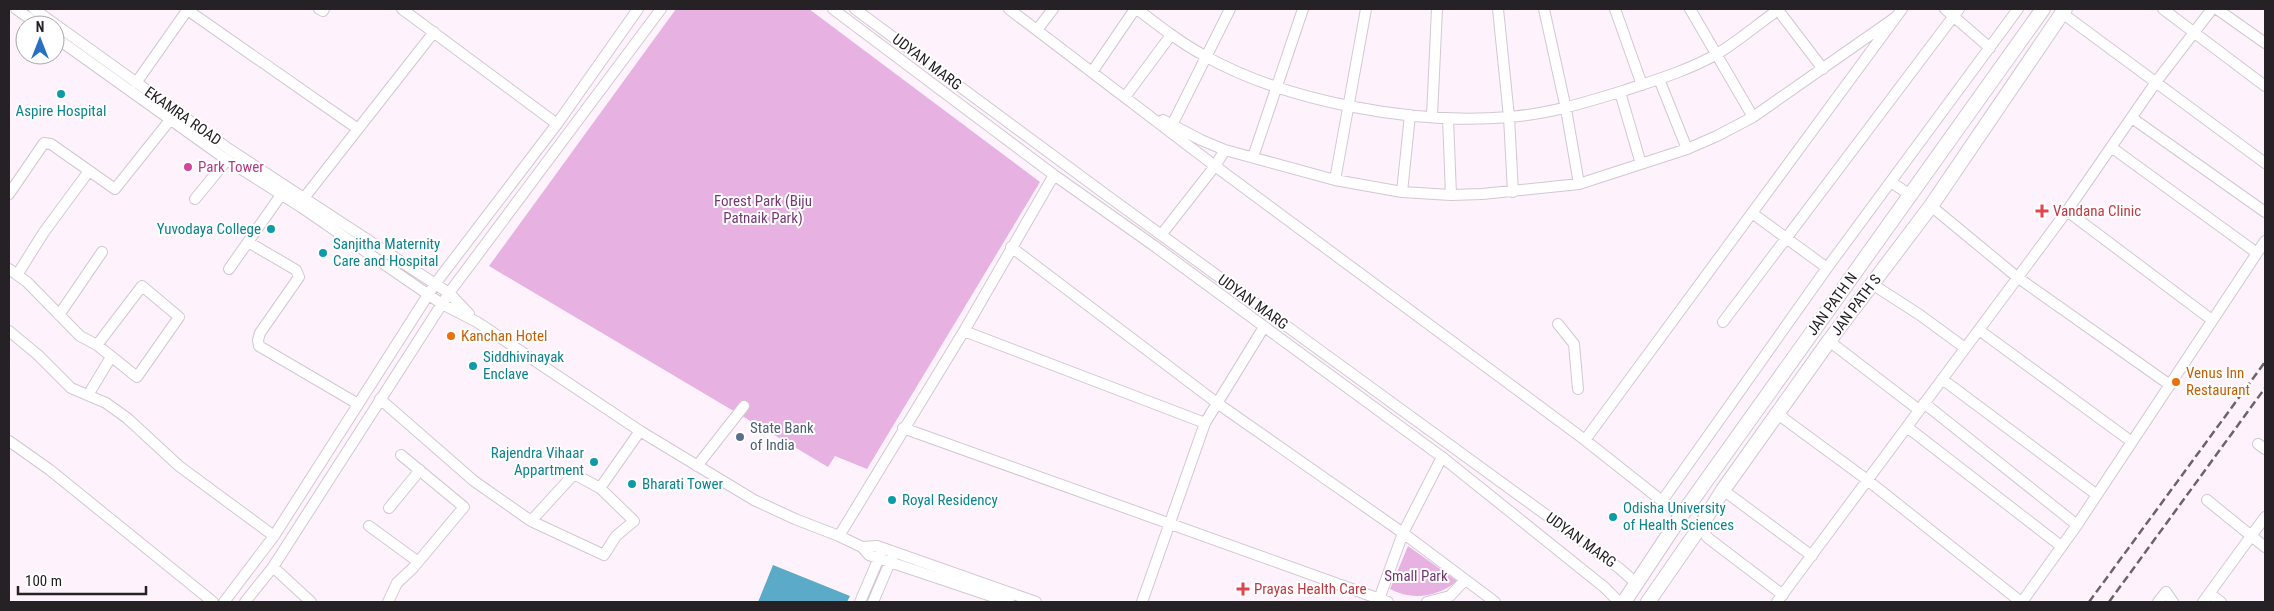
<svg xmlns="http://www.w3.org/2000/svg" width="2274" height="611" font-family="'Roboto Condensed',sans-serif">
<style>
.green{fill:#e7b1e2}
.water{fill:#5baac8}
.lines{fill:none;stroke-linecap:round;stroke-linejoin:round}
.minor-casing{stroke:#d2c8d1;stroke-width:12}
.major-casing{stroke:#d2c8d1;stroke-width:16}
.minor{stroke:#fff;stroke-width:10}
.major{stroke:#fff;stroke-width:14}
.rail{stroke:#6b656a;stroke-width:2.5;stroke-dasharray:8 4;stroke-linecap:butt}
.culture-dot{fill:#0f9aa8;stroke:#fff;stroke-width:2}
.hotel-dot{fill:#d1479c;stroke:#fff;stroke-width:2}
.health-dot{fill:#e0444e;stroke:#fff;stroke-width:2}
.food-dot{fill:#e8710a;stroke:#fff;stroke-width:2}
.service-dot{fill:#5c6f8a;stroke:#fff;stroke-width:2}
.labels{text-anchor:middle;stroke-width:4;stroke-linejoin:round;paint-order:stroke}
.street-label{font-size:15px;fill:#252125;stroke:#fff}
.culture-label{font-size:15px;fill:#0d838f;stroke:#fff;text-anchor:start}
.hotel-label{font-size:15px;fill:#b23c85;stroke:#fff;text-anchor:start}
.park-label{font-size:15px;fill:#763773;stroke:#fff}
.health-label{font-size:15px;fill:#be3a42;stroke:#fff;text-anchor:start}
.food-label{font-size:15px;fill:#c56008;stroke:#fff;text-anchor:start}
.service-label{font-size:15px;fill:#4e5e75;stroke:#fff;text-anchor:start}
</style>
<rect width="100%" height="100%" fill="#fef3fc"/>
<path class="green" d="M676,9h133l231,173 -173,287 -32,-13 -7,11 -339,-201z
M1408,546l49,35c-19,16 -45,20 -67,8z"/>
<path class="water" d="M773,565l77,31 -3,6h-89z"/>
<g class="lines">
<defs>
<path id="minor" d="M16,9l23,16
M34,9l195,140 220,144 20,21
M186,9l172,120
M319,9l4,2 1,-2
M402,9l155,115
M833,9l221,166 99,70 289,212 162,130 15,15
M855,9l250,185 514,374 18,16
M1009,9l206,157 370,274 96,76
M1137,9c22,17 44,34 68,47 82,46 210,69 304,61 40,-3 78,-15 117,-27 30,-10 63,-20 91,-36 21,-13 41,-30 61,-44l-1,-1
M1498,9l11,108 4,75
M1544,9l22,100 13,75
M1615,9l27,76
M1690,9l63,108
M1945,9l45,39
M2163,9l102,77
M2217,9l48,34
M1778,10l45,59
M2062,13l203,150
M1037,30l16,-21
M55,37l172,123 74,47 141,97 35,18 163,109 114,69 41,19 44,17 23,11 7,8 140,47
M1092,72l43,-63
M1659,79l28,70
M136,83l52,-74
M1620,92l21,72
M1125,97l46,-62
M1432,116l5,-107
M1448,118l3,77
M2132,118l133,94
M1163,120l38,20 24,10 110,30 67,12 49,3 31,-1 97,-10 108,-35 30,-13 36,-19 143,-100
M1172,125l58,-116
M2111,147l146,106
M1253,157l50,-148
M1335,180l31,-171
M1891,182l19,13
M1402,192l8,-77
M9,194l35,-51 7,1 64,45 55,-69
M304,198l130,-166
M195,199l32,-39
M1931,206l86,71 153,108
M2067,211l145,109
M1752,213l75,55
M1161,235l54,-69 10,-16
M248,242l48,28 3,7 -39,56 -2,7 1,6 99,58
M1011,247l206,156 186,130 92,69
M9,269l18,13 53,54 17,9 40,32 42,-60 -37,-31 -45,59
M229,269l52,-74
M17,275l27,-43 45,-61
M1872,284l48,31 45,33
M59,315l43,-63
M1723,322l236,-313
M1558,324l16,20 4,45
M1979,330l153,112
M9,331l29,24 33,33 35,15 21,15 52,48 95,70
M964,331l241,92
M1829,341l90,69
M1942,379l155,116
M88,395l23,-38
M380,399l94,82 57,40 43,-47 26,14 40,-57
M1924,403l153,122
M1779,415l87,64 155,123
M1907,427l154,119
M903,428l485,174
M1585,440l317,-431
M9,441l41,29 163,132
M2258,444l7,5
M697,466l47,-60
M1723,490l89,66
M2207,500l58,47
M1662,501l165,-233 191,-259
M389,508l31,-38
M531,521l73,34 12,-19 18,-15 -34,-33
M369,526l48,35
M1700,527l8,11 75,57
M839,536l125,-205 90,-156
M862,547l15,-1 159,56
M273,567l38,35
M2210,594l11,8
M224,602l50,-66 161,-252 122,-160 81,-115
M245,602l28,-35 176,-274 212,-284
M388,602l9,-19 16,-15 51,-61 -63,-52
M860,602l21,-49
M873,602l20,-47
M1142,602l63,-179 59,-96
M1378,602l25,-69 39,-76
M1427,602l23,-6 15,-16
M1777,602l290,-391 89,-129 56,-73
M2022,602l55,-77 188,-284
M2158,602l8,-10 7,10
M2203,602l62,-85"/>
<path id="major" d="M1624,602l57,-86 362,-507
M1648,602l52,-75 23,-37 106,-149 102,-135 134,-197"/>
</defs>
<use href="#minor" class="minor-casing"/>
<use href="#major" class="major-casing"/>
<use href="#minor" class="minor"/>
<use href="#major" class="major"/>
<path class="rail" d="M2089,602l176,-240
M2109,602l156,-214"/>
</g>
<g class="culture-dot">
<circle cx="61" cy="94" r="5"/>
<circle cx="271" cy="229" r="5"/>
<circle cx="323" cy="253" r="5"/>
<circle cx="473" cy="366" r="5"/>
<circle cx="594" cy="462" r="5"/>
<circle cx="632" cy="484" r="5"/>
<circle cx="892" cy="500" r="5"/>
<circle cx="1613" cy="517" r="5"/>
</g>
<circle class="hotel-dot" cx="188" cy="167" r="5"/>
<g class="health-dot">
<path d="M2039.5 203.5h5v5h5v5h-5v5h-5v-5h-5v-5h5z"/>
<path d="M1240.5 581.5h5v5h5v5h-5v5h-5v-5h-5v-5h5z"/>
</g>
<g class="food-dot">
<circle cx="451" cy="336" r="5"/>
<circle cx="2176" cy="382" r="5"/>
</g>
<circle class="service-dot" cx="740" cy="437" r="5"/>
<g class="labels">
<g class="street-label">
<text transform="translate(927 62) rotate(37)" y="5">UDYAN MARG</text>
<text transform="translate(183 116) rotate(35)" y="5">EKAMRA ROAD</text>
<text transform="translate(1253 302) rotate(36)" y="5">UDYAN MARG</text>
<text transform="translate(1832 304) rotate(-54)" y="5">JAN PATH N</text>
<text transform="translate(1856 305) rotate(-53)" y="5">JAN PATH S</text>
<text transform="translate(1581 540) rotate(36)" y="5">UDYAN MARG</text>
</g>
<g class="culture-label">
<text x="61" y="116" text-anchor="middle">Aspire Hospital</text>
<text x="261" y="234" text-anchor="end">Yuvodaya College</text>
<text x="333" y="249">Sanjitha Maternity<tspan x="333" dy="17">Care and Hospital</tspan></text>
<text x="483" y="362">Siddhivinayak<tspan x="483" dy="17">Enclave</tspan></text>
<text x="584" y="458" text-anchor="end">Rajendra Vihaar<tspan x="584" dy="17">Appartment</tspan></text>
<text x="642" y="489">Bharati Tower</text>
<text x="902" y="505">Royal Residency</text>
<text x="1623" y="513">Odisha University<tspan x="1623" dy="17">of Health Sciences</tspan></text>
</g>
<g class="hotel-label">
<text x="198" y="172">Park Tower</text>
</g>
<g class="park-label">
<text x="763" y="206">Forest Park (Biju<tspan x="763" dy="17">Patnaik Park)</tspan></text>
<text x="1416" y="581">Small Park</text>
</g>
<g class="health-label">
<text x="2053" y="216">Vandana Clinic</text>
<text x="1254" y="594">Prayas Health Care</text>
</g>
<g class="food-label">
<text x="461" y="341">Kanchan Hotel</text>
<text x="2186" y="378">Venus Inn<tspan x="2186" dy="17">Restaurant</tspan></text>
</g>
<g class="service-label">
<text x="750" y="433">State Bank<tspan x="750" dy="17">of India</tspan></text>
</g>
</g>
<rect width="2274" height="611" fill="none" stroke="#252125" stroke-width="20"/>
<g transform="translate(40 40)"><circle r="24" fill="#ffffff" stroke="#a8a6a8"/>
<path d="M0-4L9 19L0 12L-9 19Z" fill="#2970c0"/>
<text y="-8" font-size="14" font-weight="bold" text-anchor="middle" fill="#252125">N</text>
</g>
<path d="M18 586v8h128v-8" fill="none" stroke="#252125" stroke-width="2.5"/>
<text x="25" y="586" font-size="15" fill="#252125" stroke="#ffffff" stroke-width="4" paint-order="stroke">100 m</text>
</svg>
